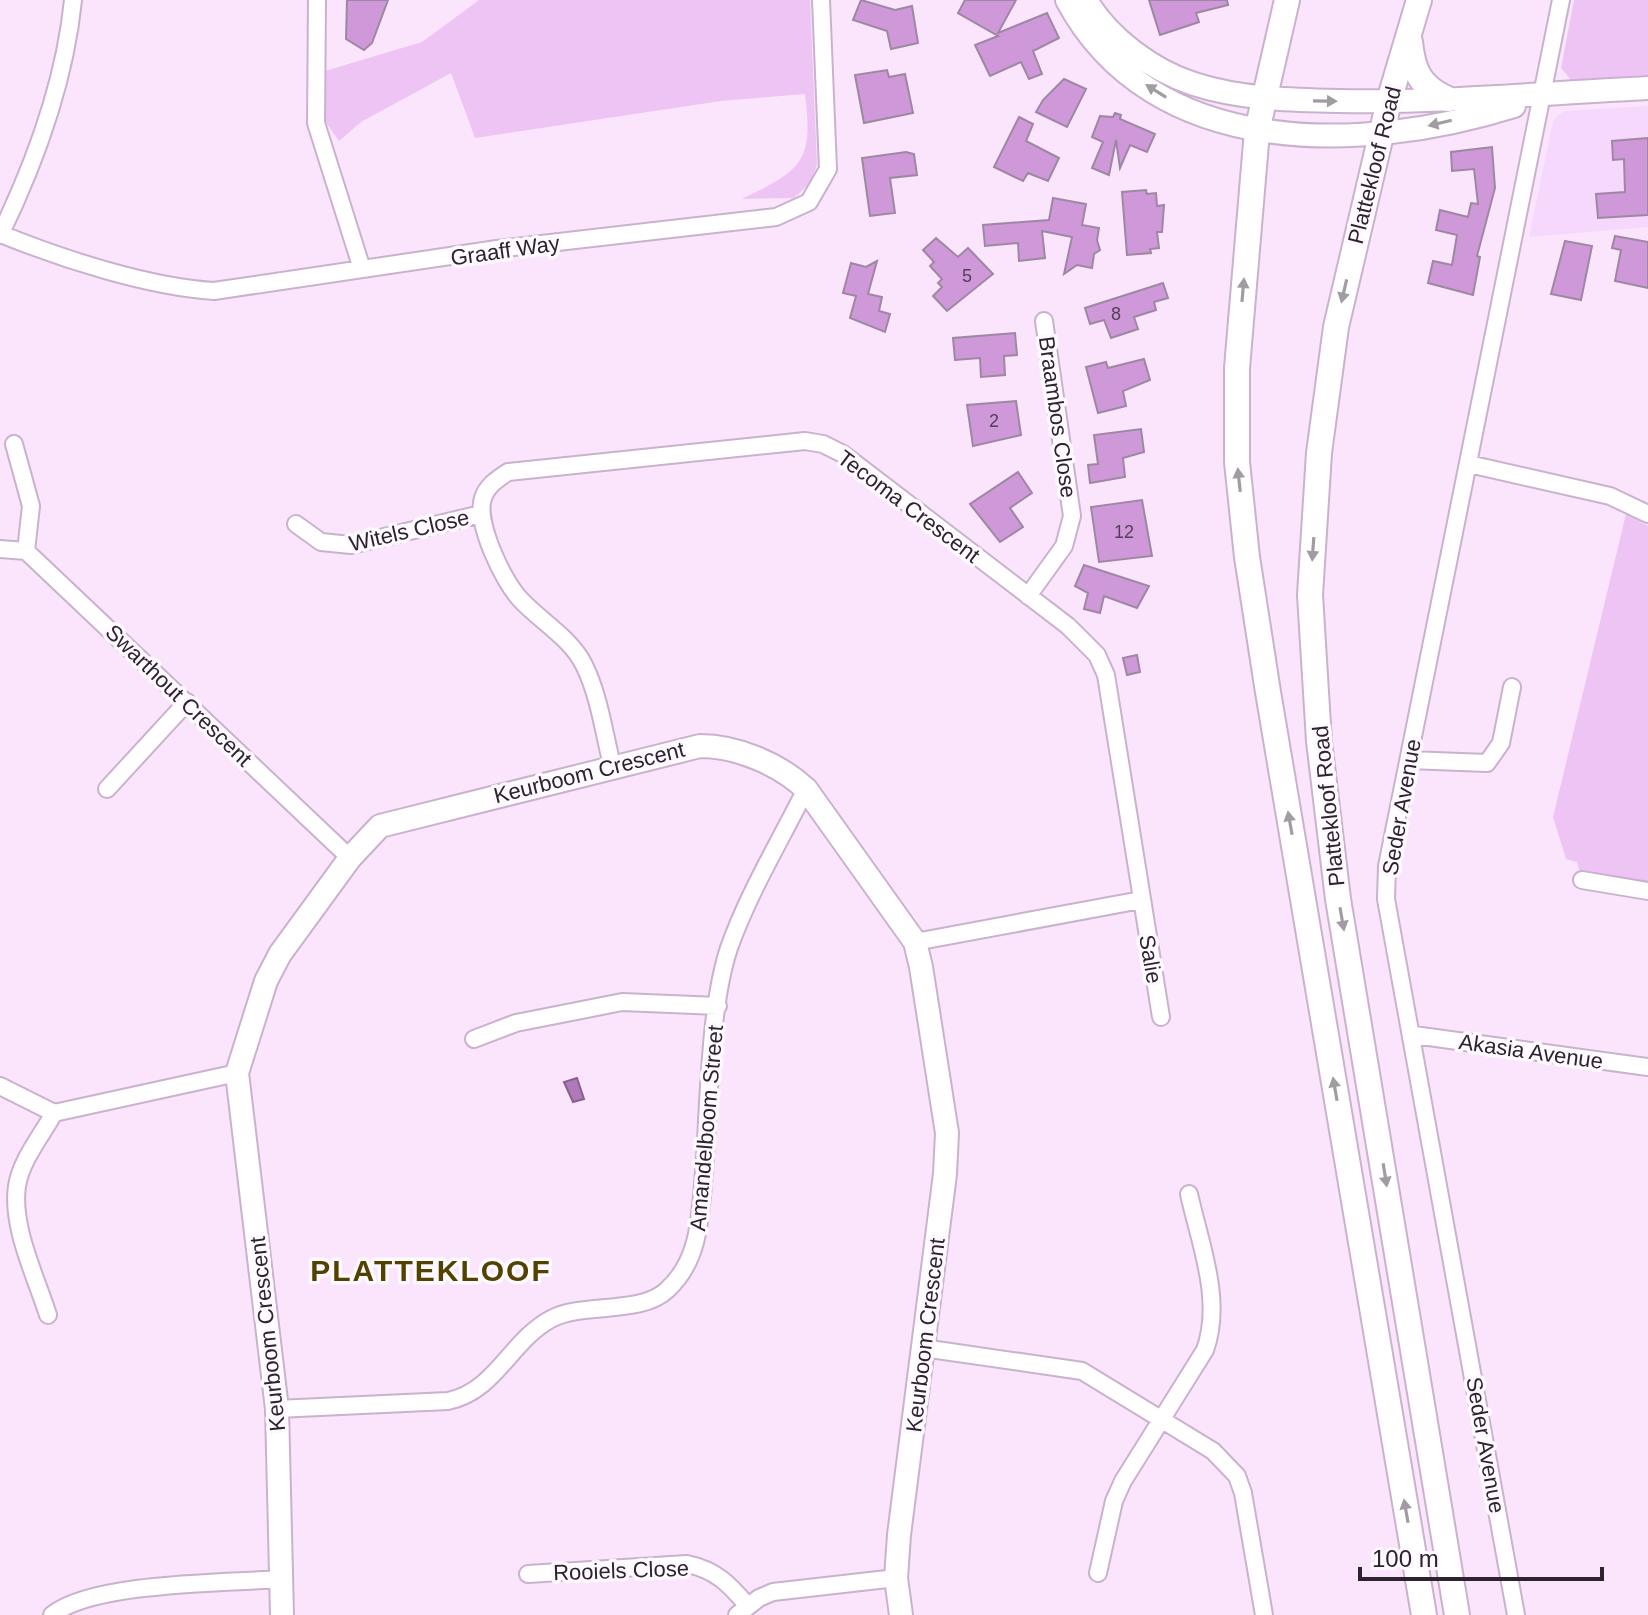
<svg xmlns="http://www.w3.org/2000/svg" width="1648" height="1615" font-family="Helvetica,sans-serif">
<style>
.built{fill:#f6d8fc}
.green{fill:#eec4f5}
.water{fill:#ae7ab7;stroke:#87608e;stroke-width:2}
.building{fill:#cf99d9;stroke:#9e87a2;stroke-width:2}
.lines{fill:none;stroke-linecap:round;stroke-linejoin:round}
.street-casing{stroke:#cab2ce;stroke-width:20}
.secondary-casing{stroke:#cab2ce;stroke-width:26}
.primary-casing{stroke:#cab2ce;stroke-width:28}
.street{stroke:#fff;stroke-width:16}
.secondary{stroke:#fff;stroke-width:22}
.primary{stroke:#fff;stroke-width:24}
.oneway{fill:#a09ca1}
.labels{text-anchor:middle;stroke-width:7;stroke-linejoin:round;paint-order:stroke}
.number-label{font-size:18px;fill:#554059}
.street-label{font-size:22px;fill:#2c232e;stroke:#fef9ff}
.district-label{font-size:30px;font-weight:bold;letter-spacing:2px;fill:#534100;stroke:#fef9ff}
</style>
<rect width="100%" height="100%" fill="#fae5fd"/>
<path class="built" d="M1648,106v121l-119,10 24,-116 5,-6 7,-4z"/>
<path class="green" d="M479,0h331l7,164 -5,17 -18,17 -52,1c59,-29 72,-36 63,-105l-84,7 -246,37 -24,-65 -90,49 -22,19 -14,-20v-50l97,-29z
M1574,0h74v75l-77,5 -10,-12z
M1626,514l22,12v356l-69,-12 -2,-8 -11,-3 -13,-42z"/>
<path class="water" d="M577,1078l7,21 -11,3 -9,-20z"/>
<path class="building" d="M347,0h41l-16,43 -8,7 -18,-11z
M861,0l34,10 17,-4 6,37 -27,6 -4,-18 -34,-11z
M965,0h51l-18,33 49,-20 12,25 -26,13 9,23 -13,5 -8,-17 -31,14 -15,-31 23,-9 -40,-23z
M1149,0h78l1,5 -32,8 3,9 -39,13z
M887,70l2,7 16,-3 8,39 -49,10 -9,-48z
M1064,79l22,10 -19,38 -31,-15 7,-12z
M1115,113l6,2 -1,4 35,15 -8,18 -17,-7 -10,23 -4,-28 -7,35 -17,-7 11,-26 -11,-5 8,-21 13,1z
M1019,117l14,7 -7,17 33,17 -11,23 -20,-8 -5,8 -29,-14z
M1648,138v77l-50,3 -2,-24 29,-2 -1,-33 -11,1 -1,-19z
M1492,147l3,41 -18,68 3,1 -7,38 -45,-12 5,-22 19,4 5,-30 -21,-5 4,-20 28,7 3,-14 7,1 -4,-35 -22,2 -1,-19z
M906,152l8,2 3,21 -27,3 5,35 -25,3 -8,-58z
M1146,190l1,4 9,-1 1,13 7,-1 -2,27h-5l2,16 -9,1 1,4 -24,2 -5,-63z
M1053,198l33,6 -4,21 17,3 -2,12 3,10 -6,4 -2,14 -15,-3 -13,9 8,-37 -30,-6 3,27 -26,3 -1,-18 -33,3 -2,-21 66,-5z
M1615,236l33,6v46l-33,-7 6,-31 -9,-2z
M936,238l22,19 10,-9 25,26 -46,37 -14,-15 9,-9 -4,-4 4,-4 -12,-13 4,-4 -11,-12z
M1565,241l27,5 -11,54 -30,-6z
M877,261l-9,33 14,3 -3,14 11,3 -5,18 -35,-14 6,-22 -13,-3 8,-30 15,4z
M1163,283l5,15 -14,4 2,8 -22,7 4,12 -27,9 -7,-18 -14,4 -5,-16z
M1015,333l2,22 -13,1 1,19 -24,2 -1,-19 -25,2 -2,-22z
M1144,359l6,21 -27,11 3,15 -28,7 -12,-46 20,-5 2,6z
M1016,401l5,34 -48,11 -6,-41z
M1141,429l3,23 -21,6 2,19 -35,6 -2,-18 10,-1 -4,-29z
M1018,472l14,21 -22,15 13,19 -23,15 -30,-38z
M1142,500l10,56 -53,6 -8,-55z
M1084,565l65,21 -12,22 -33,-12 -4,17 -16,-4 4,-16 -13,-7z
M1137,655l3,17 -13,3 -4,-17z"/>
<g class="lines">
<defs>
<path id="street" d="M317,0l-1,123 46,146
M1,234c61,25 148,53 213,57l283,-42 279,-32 33,-15 19,-33 -7,-169
M0,235c35,-72 65,-155 73,-235
M14,444l17,62 -5,45
M1469,464l141,32 38,18
M296,524l25,18 30,3 130,-31
M0,549l26,2 324,307
M1028,596l36,-50 8,-30 -28,-195
M1409,760l78,3 14,-20 11,-56
M612,765c-8,-32 -13,-70 -28,-100 -13,-27 -44,-44 -64,-66 -17,-18 -45,-77 -37,-101 4,-13 15,-19 25,-26l297,-31 18,3 20,10 225,172 29,29 9,20 55,342
M107,789l80,-87
M1582,880l66,11
M915,942l226,-42
M1414,1035l234,32
M474,1039l42,-16 106,-21 96,4
M0,1086l54,27 183,-40
M48,1315c-12,-38 -37,-88 -31,-129 4,-26 25,-51 37,-73
M923,1348l159,23 131,80 24,25 6,17 21,122
M277,1409l171,-8c48,-10 62,-60 103,-82 31,-17 90,-4 116,-29 34,-31 33,-76 37,-118 5,-66 5,-164 25,-224 19,-54 51,-107 77,-159
M1098,1573l16,-72 9,-20 82,-131c18,-50 -5,-106 -16,-156
M528,1574l159,-10c29,6 42,20 60,41
M52,1615c40,-33 175,-32 230,-36
M737,1615l22,-17 14,-6 123,-14
M1516,1615l-130,-716 1,-33 174,-866"/>
<path id="secondary" d="M1067,0c86,161 297,153 447,106
M1086,0c22,38 67,71 108,84 46,15 97,16 145,17 103,2 206,-8 309,-13
M282,1615l-5,-206 -40,-336 29,-92 14,-27 70,-96 30,-32 320,-80c37,0 79,18 106,43l109,153 6,25 26,166 -2,41 -46,361 -3,43 5,37"/>
<path id="primary" d="M1287,0l-30,131 -20,237v94l10,95 21,135 156,923
M1419,0l-30,101 -53,226 -17,126 -9,142 9,146 19,158 119,716
M1410,42c3,29 10,45 38,57"/>
</defs>
<use href="#street" class="street-casing"/>
<use href="#secondary" class="secondary-casing"/>
<use href="#primary" class="primary-casing"/>
<use href="#street" class="street"/>
<use href="#secondary" class="secondary"/>
<use href="#primary" class="primary"/>
</g>
<defs><path id="oneway-solid" d="M-6-.8H1V-3.2L6.5 0L1 3.2V.8H-6Z" transform="scale(2)"/></defs>
<g class="oneway">
<use href="#oneway-solid" transform="translate(1156 91) rotate(-148)"/>
<use href="#oneway-solid" transform="translate(1325 101) rotate(1)"/>
<use href="#oneway-solid" transform="translate(1440 123) rotate(167)"/>
<use href="#oneway-solid" transform="translate(1243 290) rotate(-85)"/>
<use href="#oneway-solid" transform="translate(1344 291) rotate(103)"/>
<use href="#oneway-solid" transform="translate(1239 480) rotate(-96)"/>
<use href="#oneway-solid" transform="translate(1313 549) rotate(94)"/>
<use href="#oneway-solid" transform="translate(1290 823) rotate(-100)"/>
<use href="#oneway-solid" transform="translate(1342 919) rotate(80)"/>
<use href="#oneway-solid" transform="translate(1335 1089) rotate(-100)"/>
<use href="#oneway-solid" transform="translate(1385 1175) rotate(81)"/>
<use href="#oneway-solid" transform="translate(1406 1511) rotate(-100)"/>
</g>
<g class="labels">
<g class="number-label">
<text x="967" y="282">5</text>
<text x="1116" y="320">8</text>
<text x="994" y="427">2</text>
<text x="1124" y="538">12</text>
</g>
<g class="street-label">
<text transform="translate(1374 165) rotate(-76)" y="8">Plattekloof Road</text>
<text transform="translate(505 250) rotate(-8)" y="8">Graaff Way</text>
<text transform="translate(1058 417) rotate(82)" y="8">Braambos Close</text>
<text transform="translate(909 506) rotate(37)" y="8">Tecoma Crescent</text>
<text transform="translate(409 530) rotate(-13)" y="8">Witels Close</text>
<text transform="translate(179 695) rotate(44)" y="8">Swarthout Crescent</text>
<text transform="translate(589 772) rotate(-14)" y="8">Keurboom Crescent</text>
<text transform="translate(1328 806) rotate(-96)" y="8">Plattekloof Road</text>
<text transform="translate(1401 807) rotate(-80)" y="8">Seder Avenue</text>
<text transform="translate(1151 959) rotate(80)" y="8">Salie</text>
<text transform="translate(1531 1051) rotate(8)" y="8">Akasia Avenue</text>
<text transform="translate(706 1128) rotate(-85)" y="8">Amandelboom Street</text>
<text transform="translate(267 1334) rotate(-96)" y="8">Keurboom Crescent</text>
<text transform="translate(925 1335) rotate(-83)" y="8">Keurboom Crescent</text>
<text transform="translate(1486 1445) rotate(80)" y="8">Seder Avenue</text>
<text transform="translate(621 1570) rotate(-2)" y="8">Rooiels Close</text>
</g>
<g class="district-label">
<text x="431" y="1281">PLATTEKLOOF</text>
</g>
</g>
<path d="M1360 1567v12h242v-12" fill="none" stroke="#2c232e" stroke-width="4"/>
<text x="1372" y="1567" font-size="24" fill="#2c232e" stroke="#fef9ff" stroke-width="6" paint-order="stroke">100 m</text>
</svg>
